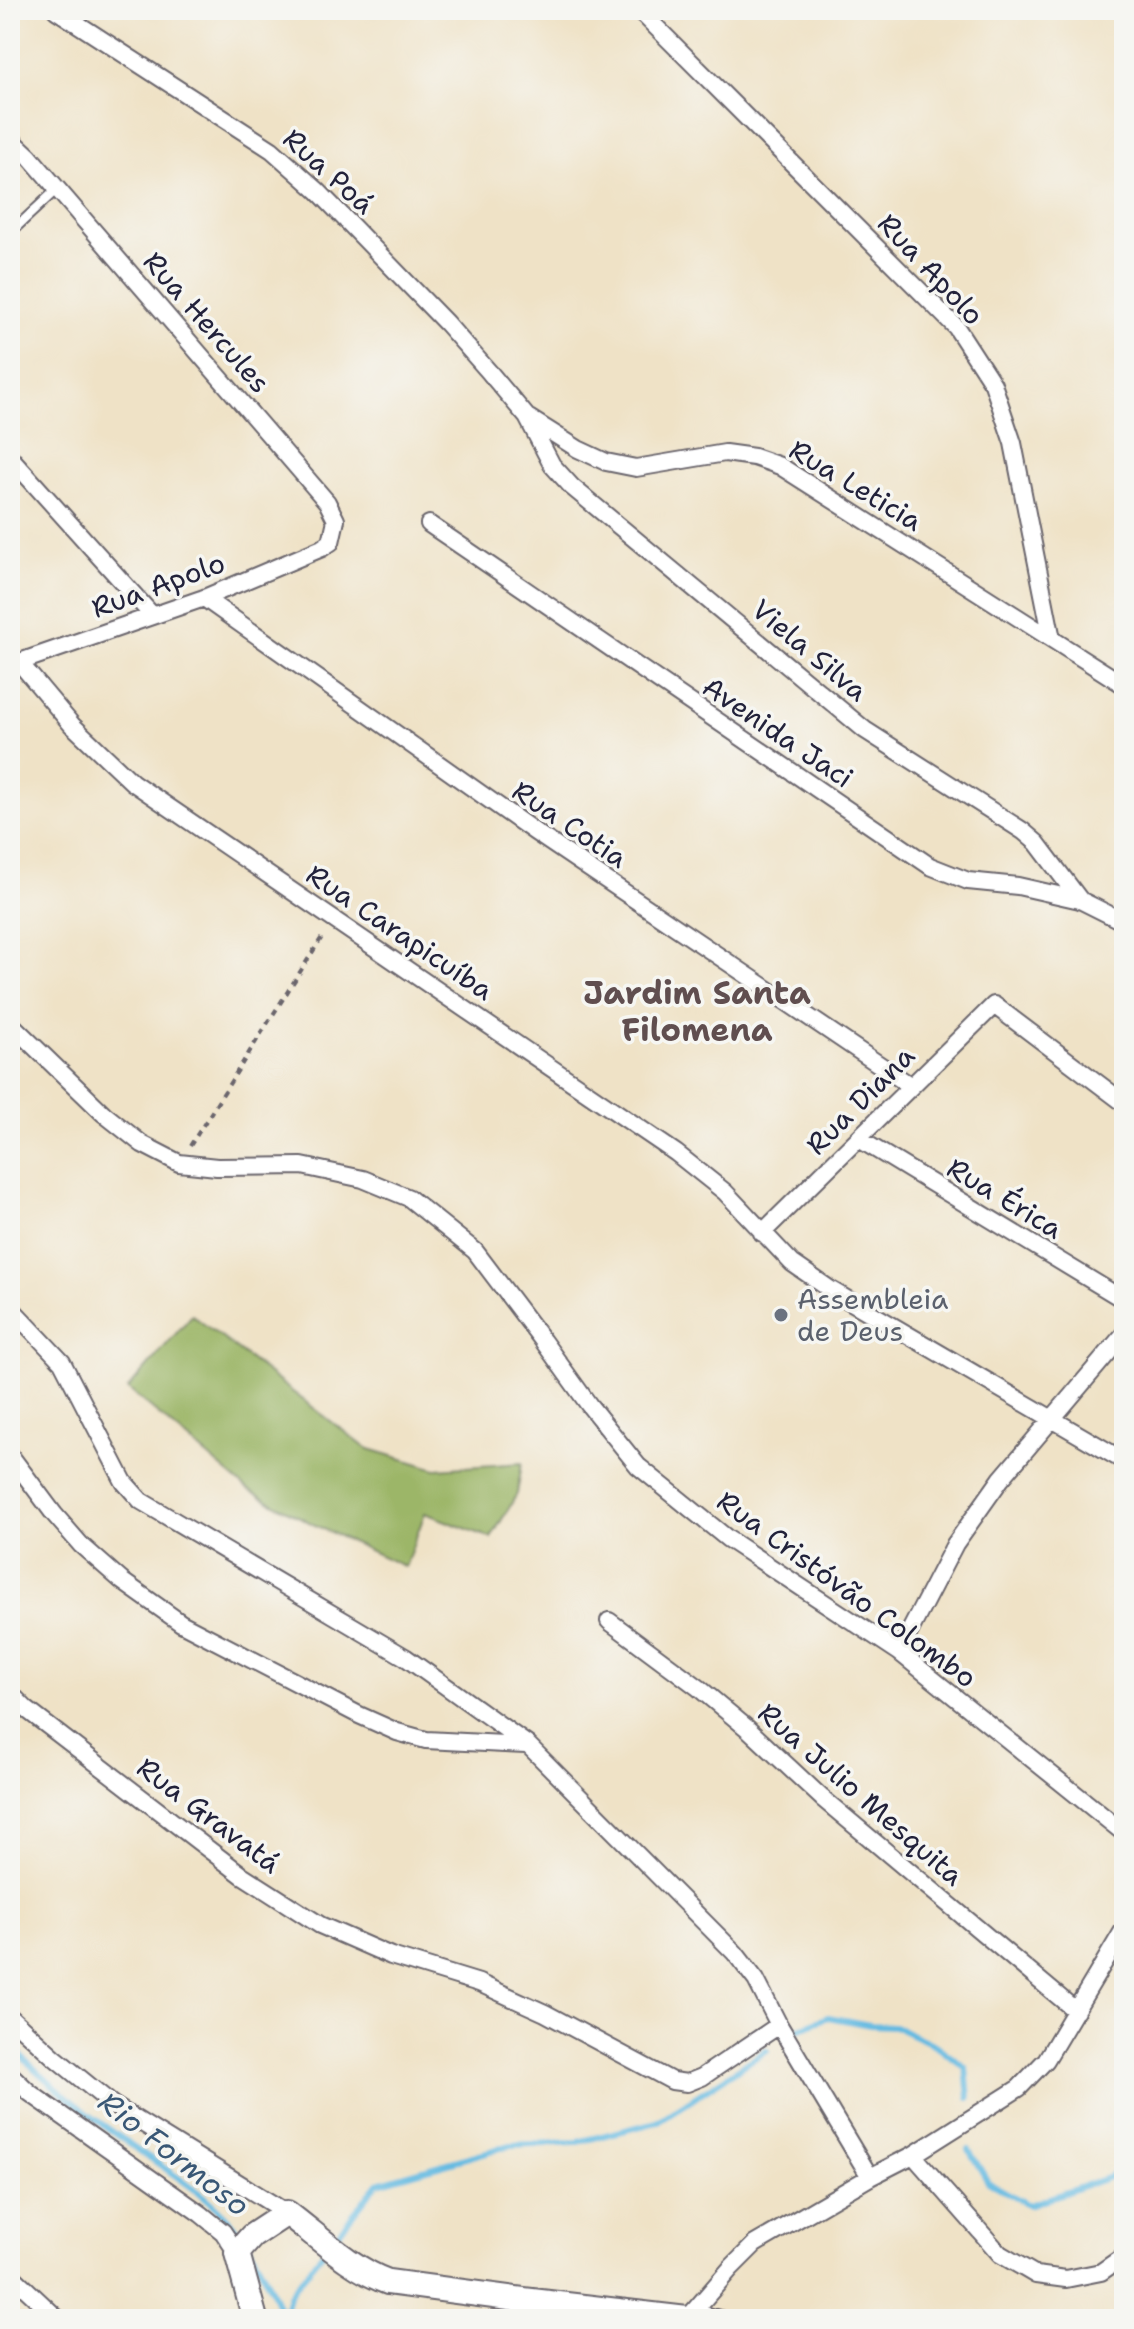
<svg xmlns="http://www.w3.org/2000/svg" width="1134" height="2329" font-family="'Shantell Sans',sans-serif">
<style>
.forest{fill:#9cb667;stroke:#5f6c51;stroke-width:2}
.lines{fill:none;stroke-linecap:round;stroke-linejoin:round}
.stream{stroke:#64bae1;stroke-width:6}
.lane-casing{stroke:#6a656c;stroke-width:12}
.street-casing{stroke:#6a656c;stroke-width:20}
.secondary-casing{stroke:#6a656c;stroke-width:28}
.path{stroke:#6a656c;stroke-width:4;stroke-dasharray:6 6;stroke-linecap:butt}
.lane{stroke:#fff;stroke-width:8}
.street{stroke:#fff;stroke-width:16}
.secondary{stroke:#fff;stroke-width:24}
.worship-dot{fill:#6b7280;stroke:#f6f6f2;stroke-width:3}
.labels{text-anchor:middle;stroke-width:7;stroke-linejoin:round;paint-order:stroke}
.street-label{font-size:28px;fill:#22223b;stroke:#f6f6f2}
.worship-label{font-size:28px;fill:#5b616d;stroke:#f6f6f2;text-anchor:start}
.water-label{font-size:30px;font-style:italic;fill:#395775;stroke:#f6f6f2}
.quarter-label{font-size:32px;font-weight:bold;fill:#604e4f;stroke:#f6f6f2}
</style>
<rect width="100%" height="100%" fill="#f6f6f2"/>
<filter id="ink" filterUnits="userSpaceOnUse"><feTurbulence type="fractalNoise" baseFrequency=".0125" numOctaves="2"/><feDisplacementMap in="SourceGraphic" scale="16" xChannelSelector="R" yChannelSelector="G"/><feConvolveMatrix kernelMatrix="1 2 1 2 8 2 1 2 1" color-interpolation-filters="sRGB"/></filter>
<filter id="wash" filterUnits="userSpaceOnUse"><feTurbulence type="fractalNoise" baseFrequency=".006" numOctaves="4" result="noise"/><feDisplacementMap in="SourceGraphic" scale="32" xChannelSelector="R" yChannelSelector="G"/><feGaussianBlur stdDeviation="1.8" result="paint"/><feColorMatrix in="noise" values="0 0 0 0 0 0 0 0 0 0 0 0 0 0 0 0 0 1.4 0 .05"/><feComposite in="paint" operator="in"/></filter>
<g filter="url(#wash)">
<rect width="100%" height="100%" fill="#efe2c6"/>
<path class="forest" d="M192,1315l174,133 70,21 86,-6 -5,31 -26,44 -66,-25 -20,54 -90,-42 -67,-35 -120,-101z"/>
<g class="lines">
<path class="stream" d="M794,2031l34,-14 42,8 24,1 41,19 31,23 3,30
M10,2044c39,43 87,77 134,110 35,24 75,49 99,84
M969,2150l19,32 41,23 81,-28 14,-8
M332,2241l46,-58 133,-38 67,-3 79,-20 110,-72
M250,2247l22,44 10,26
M283,2319l6,-24 36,-45"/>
</g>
</g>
<g filter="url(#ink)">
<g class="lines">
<defs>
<path id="lane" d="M10,233l47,-44
M697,2309l38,10"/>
<path id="street" d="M56,10l216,140 46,41 128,132 44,50 37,44 25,48 20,22 293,243 158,101 14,12 43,57
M639,10l317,317 37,57 20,59 39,196
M10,138l19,18 298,346 9,18 -5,22 -9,6 -118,50 -193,67
M529,418l49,31 28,13 30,6 89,-15 29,4 26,9 344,219
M10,457l142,158
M429,524l501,342 38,15 50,5 62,14 44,22
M204,598l331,234 376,254
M19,662l53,63 60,57 544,371 49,39 67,71 39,27 293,171
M10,1023l94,91 38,30 37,19 38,4 85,-1 61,13 46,19 66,53 68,90 46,64 49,61 90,73 171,113 225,181
M859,1139l265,161
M762,1233l232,-228 130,98
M10,1307l52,55 62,120 17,19 264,156 123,88 207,208 21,27 23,45 91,152
M10,1455l44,59 27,31 41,36 59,42 178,92 38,17 29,8 100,5
M609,1621l90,67 49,41 74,69 254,213
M899,1652l56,-108 46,-65 123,-145
M10,1693l16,16 216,166 78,50 71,31 88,27 66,30 127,68 15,2 15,-6 77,-52
M10,2017l44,40 59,48 174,108
M10,2074l20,19 171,121 22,18 14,21
M913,2155l87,99 36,21 30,4 35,-7 23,-16
M10,2274l48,45
M687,2319l44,-51 24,-24 115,-67 43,-22 106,-67 27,-28 78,-131"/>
<path id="secondary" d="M255,2319l-18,-66 15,-17 35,-23c32,24 63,55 101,69l135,18 164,19"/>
</defs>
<use href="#lane" class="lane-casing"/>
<use href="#street" class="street-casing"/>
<use href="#secondary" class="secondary-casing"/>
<path class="path" d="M190,1146l134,-212
M10,2115l8,-9"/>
<use href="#lane" class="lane"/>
<use href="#street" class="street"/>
<use href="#secondary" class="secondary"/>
</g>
</g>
<circle class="worship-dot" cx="781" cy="1315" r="8"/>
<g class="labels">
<g class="street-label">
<text transform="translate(329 171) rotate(42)" y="10">Rua Poá</text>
<text transform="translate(931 269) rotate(47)" y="10">Rua Apolo</text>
<text transform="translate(207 322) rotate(49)" y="10">Rua Hercules</text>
<text transform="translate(856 485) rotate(31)" y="10">Rua Leticia</text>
<text transform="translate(158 585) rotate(-20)" y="10">Rua Apolo</text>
<text transform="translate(810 650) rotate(40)" y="10">Viela Silva</text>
<text transform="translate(778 732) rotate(34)" y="10">Avenida Jaci</text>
<text transform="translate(570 824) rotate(34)" y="10">Rua Cotia</text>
<text transform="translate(400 932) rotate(34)" y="10">Rua Carapicuíba</text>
<text transform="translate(860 1100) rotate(-45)" y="10">Rua Diana</text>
<text transform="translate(1005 1198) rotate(31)" y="10">Rua Érica</text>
<text transform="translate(847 1589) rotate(36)" y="10">Rua Cristóvão Colombo</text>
<text transform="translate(861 1794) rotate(41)" y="10">Rua Julio Mesquita</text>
<text transform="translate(209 1815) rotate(37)" y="10">Rua Gravatá</text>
</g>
<g class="worship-label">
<text x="797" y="1309">Assembleia<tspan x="797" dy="32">de Deus</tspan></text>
</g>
<g class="water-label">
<text transform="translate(174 2154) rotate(38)" y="10">Rio Formoso</text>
</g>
<g class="quarter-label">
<text x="697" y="1004">Jardim Santa<tspan x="697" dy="37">Filomena</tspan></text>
</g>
</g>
<rect width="1134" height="2329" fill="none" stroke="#f6f6f2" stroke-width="40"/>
</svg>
